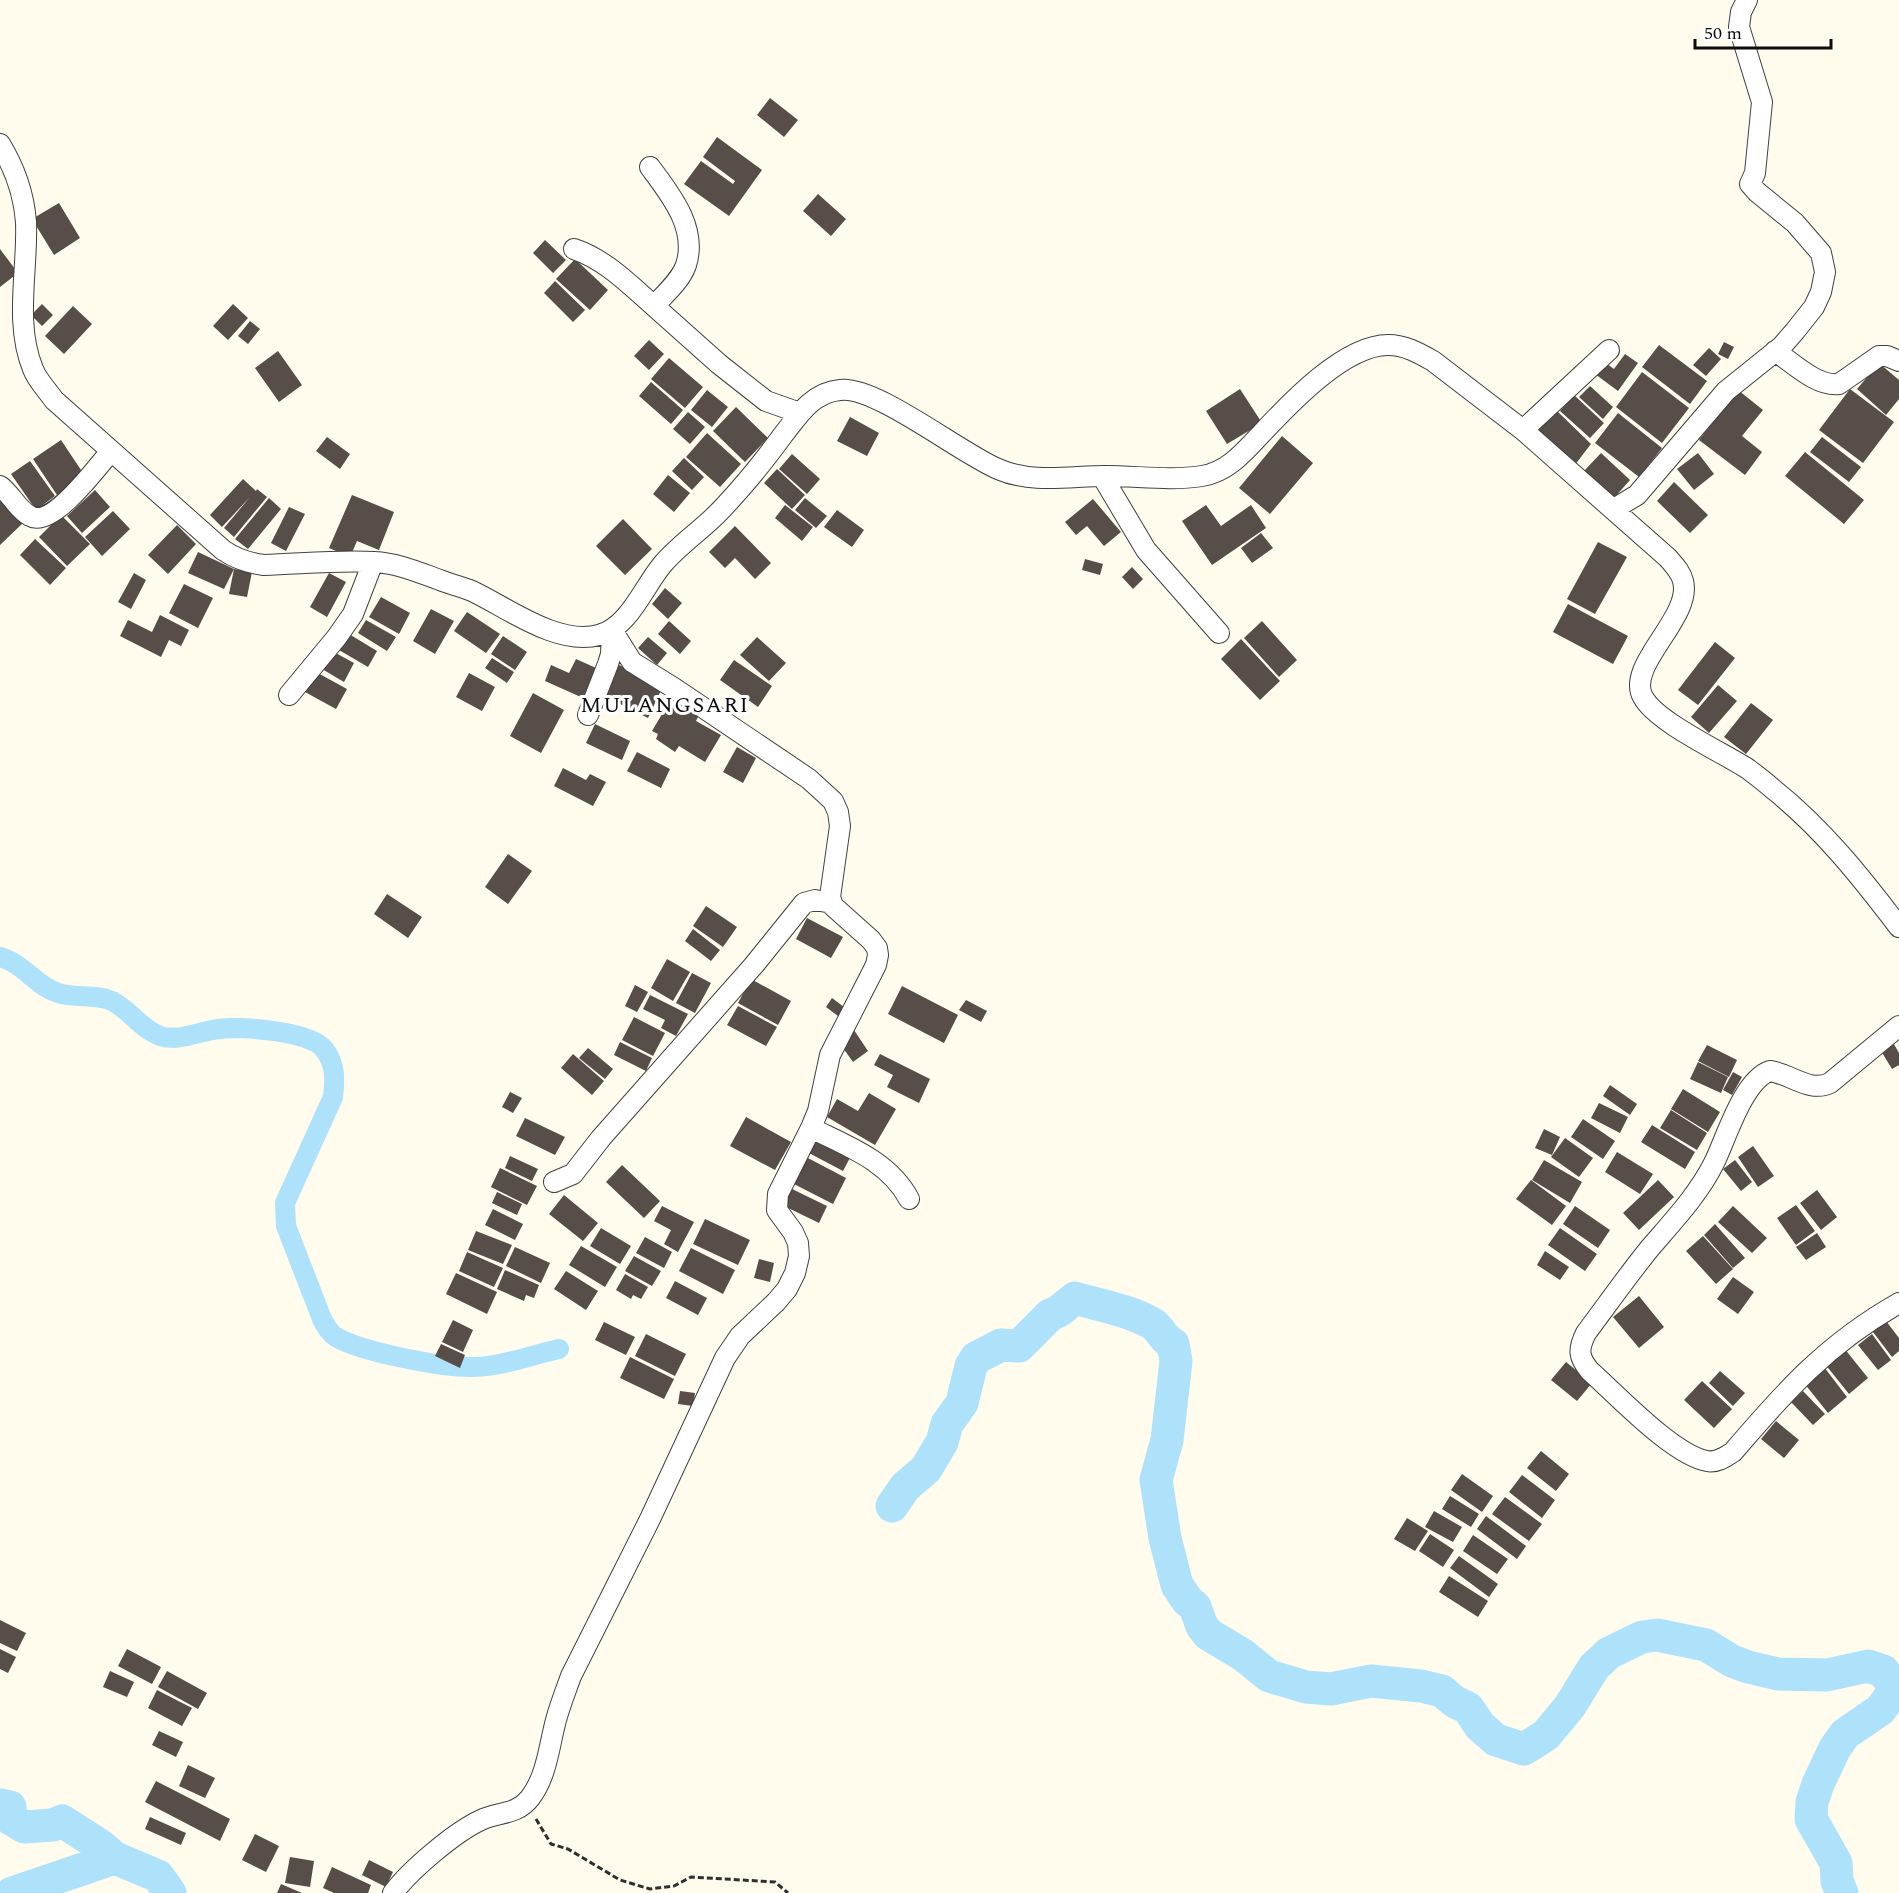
<svg xmlns="http://www.w3.org/2000/svg" width="1899" height="1893" font-family="Spectral,serif">
<style>
.lines{fill:none;stroke-linecap:round;stroke-linejoin:round}
.canal{stroke:#aee2fa;stroke-width:20}
.river{stroke:#aee2fa;stroke-width:33}
.building{fill:#574d49}
.minor-casing{stroke:#404040;stroke-width:22}
.path{stroke:#2f2f2f;stroke-width:3;stroke-dasharray:6 3;stroke-linecap:butt}
.minor{stroke:#fff;stroke-width:20}
.labels{text-anchor:middle;stroke-width:6;stroke-linejoin:round;paint-order:stroke}
.quarter-label{font-size:22px;letter-spacing:1.5px;fill:#0d0d0d;stroke:#fff}
</style>
<rect width="100%" height="100%" fill="#fffbed"/>
<g class="lines">
<path class="canal" d="M0,957c23,6 36,29 58,36 18,6 37,0 54,8 18,9 29,28 48,35 18,6 40,-5 59,-7 22,-3 91,2 105,20 12,15 11,31 9,48l-48,106 1,23 36,93c4,7 7,14 14,18 25,15 108,31 138,30 29,-1 58,-12 85,-18"/>
<path class="river" d="M892,1506l13,-19 21,-18 16,-27 5,-18 15,-21 9,-37 5,-8 25,-13 18,1 31,-31 9,-4 16,-13c27,8 54,12 78,26 8,6 11,16 20,20l3,17 -6,53 -3,26 -11,40 9,58 12,47 10,15 8,7 7,19 6,8 35,21 26,21 37,11 25,2 40,-8 50,5 21,5 13,11 13,6 12,18 16,14 28,9 22,-14 24,-29 24,-39 15,-14 33,-16 15,-2 49,10 26,16 16,6 30,7 49,1 41,-9 15,5 13,18 -16,21 -35,24 -10,14 -17,36 -6,18 -1,17 25,44 1,18 5,12
M0,1805l10,2 1,12 13,8 29,-2 9,-4 39,25 14,12
M12,1893l103,-35 43,18 12,17"/>
</g>
<path class="building" d="M770,98l28,22 -14,17 -27,-22z
M717,137l45,33 -33,46 -45,-32 17,-23 32,23 2,-3 -32,-24z
M818,194l28,25 -15,17 -28,-25z
M59,203l21,35 -26,17 -22,-36z
M545,240l21,20 -13,13 -20,-20z
M0,249l18,24 -18,14z
M575,259l33,31 -18,20 -34,-31z
M555,281l30,29 -12,12 -29,-29z
M42,304l11,11 -11,11 -11,-11z
M233,304l15,14 -20,22 -15,-14z
M73,306l19,18 -28,30 -19,-18z
M250,321l10,8 -12,15 -10,-8z
M649,340l15,14 -15,16 -15,-14z
M1724,342l10,5 -6,12 -10,-5z
M1659,345l48,36 -17,23 -48,-37z
M1709,348l12,11 -15,17 -13,-11z
M278,351l24,34 -23,17 -24,-34z
M1625,354l13,9 -20,28 -23,-17 8,-13 11,8z
M669,358l34,29 -18,21 -34,-29z
M1879,363l20,17v19l-13,16 -29,-26z
M1642,372l47,36 -27,35 -46,-36z
M651,382l32,28 -12,14 -32,-28z
M1590,386l23,21 -10,12 -24,-22z
M1240,389l22,34 -35,21 -21,-33z
M1850,389l44,33 -31,41 -44,-33z
M707,390l21,17 -16,20 -21,-17z
M1738,390l25,20 -21,26 20,16 -17,23 -46,-35z
M1574,395l30,28 -14,15 -30,-27z
M736,407l32,31 -23,24 -32,-31z
M1557,411l34,33 -17,22 -38,-34z
M688,412l17,15 -15,17 -17,-15z
M1618,413l44,35 -23,29 -44,-34z
M850,417l29,16 -12,23 -30,-15z
M707,433l34,31 -21,23 -34,-30z
M1282,436l31,27 -43,51 -31,-26z
M327,437l23,17 -10,15 -24,-18z
M1822,437l39,30 -12,15 -39,-30z
M61,440l24,36 -28,19 -24,-36z
M1805,452l59,48 -20,24 -59,-48z
M1601,453l29,27 -16,18 -30,-27z
M1698,453l16,21 -20,16 -17,-21z
M792,454l28,25 -13,15 -28,-25z
M684,458l20,19 -12,13 -20,-19z
M30,461l25,35 -19,14 -25,-36z
M777,469l28,26 -13,14 -28,-26z
M668,475l22,18 -16,19 -21,-18z
M243,479l13,12 1,-2 10,8 -33,40 -10,-9 26,-31 -28,30 -12,-12z
M1674,482l34,33 -18,18 -33,-32z
M95,490l15,17 -28,26 -15,-17z
M352,495l42,17 -15,38 -22,-9 -7,16 -21,-9z
M0,497l24,25 -24,23z
M269,498l12,11 -33,40 -13,-10z
M805,498l22,18 -11,12 -21,-18z
M1093,499l28,33 -17,14 -17,-20 -11,9 -11,-13z
M785,505l28,22 -11,14 -27,-23z
M1206,505l15,21 30,-21 15,23 -54,37 -30,-44z
M289,507l16,7 -19,37 -15,-8z
M837,510l27,20 -12,17 -28,-20z
M113,511l17,18 -28,27 -17,-19z
M61,515l29,29 -23,22 -28,-29z
M623,519l29,30 -27,26 -29,-29z
M177,525l19,19 -28,30 -20,-19z
M735,526l36,37 -16,16 -20,-21 -10,10 -16,-16z
M1261,533l12,15 -21,15 -11,-15z
M35,539l31,29 -16,17 -30,-30z
M1598,542l29,15 -32,57 -28,-15z
M198,552l36,17 -10,20 -36,-16z
M1085,559l18,5 -3,11 -18,-5z
M1132,567l11,12 -10,10 -11,-12z
M234,569l18,3 -5,25 -18,-3z
M134,573l12,7 -15,29 -13,-7z
M329,573l17,9 -19,35 -17,-10z
M184,584l29,14 -15,30 -29,-15z
M665,588l17,15 -14,16 -16,-15z
M381,597l29,16 -11,21 -30,-17z
M1568,604l60,32 -15,28 -60,-32z
M431,609l23,12 -19,33 -22,-13z
M467,612l33,22 -14,19 -32,-22z
M160,615l29,15 -8,16 -12,-6 -8,17 -41,-21 8,-16 24,12z
M366,620l30,17 -9,14 -29,-18z
M669,621l22,20 -11,13 -22,-20z
M1262,621l35,39 -18,17 -35,-39z
M349,634l28,17 -9,16 -29,-17z
M503,636l24,16 -12,18 -24,-16z
M648,637l19,16 -10,12 -19,-17z
M757,637l29,26 -17,18 -29,-26z
M1241,639l39,42 -20,19 -39,-41z
M1715,642l20,16 -37,47 -20,-15z
M332,651l22,12 -10,19 -22,-13z
M492,658l22,14 -7,11 -22,-15z
M576,659l20,9 -13,30 -38,-17 6,-16 18,8z
M734,660l38,26 -14,21 -38,-27z
M619,665l44,21 -15,32 -44,-22z
M316,672l31,17 -11,20 -31,-17z
M469,673l26,14 -13,24 -26,-14z
M1718,685l19,16 -28,32 -18,-16z
M533,693l31,17 -23,43 -31,-17z
M680,702l19,13 -3,6 25,14 -16,27 -26,-16 -4,6 -19,-13 2,-5 -6,-3 16,-27 8,5z
M1751,703l22,17 -27,34 -22,-17z
M595,724l35,17 -8,19 -36,-17z
M737,747l19,11 -13,25 -20,-11z
M637,752l33,17 -9,19 -34,-17z
M563,768l23,12 4,-6 16,8 -13,24 -39,-20z
M508,854l24,17 -24,33 -23,-17z
M387,894l35,23 -14,21 -34,-24z
M706,906l31,21 -14,20 -30,-21z
M807,918l36,19 -12,21 -35,-19z
M693,929l27,21 -9,11 -26,-20z
M667,959l23,13 -17,29 -22,-13z
M692,973l19,10 -16,30 -19,-10z
M751,979l40,22 -13,24 -40,-22z
M635,985l13,7 -11,20 -12,-6z
M902,986l56,29 -14,28 -56,-29z
M650,995l38,19 -12,22 -15,-8 4,-8 -22,-11z
M832,998l12,9 -6,9 -12,-9z
M966,1000l21,11 -6,11 -22,-12z
M738,1006l39,21 -11,19 -39,-21z
M634,1017l31,16 -12,23 -31,-16z
M854,1030l14,21 -15,11 -15,-21z
M1891,1039l8,14v12l-7,4 -14,-23z
M620,1042l32,16 -6,13 -32,-16z
M1707,1045l30,15 -8,17 -31,-16z
M588,1048l25,21 -8,10 -26,-21z
M573,1054l31,27 -12,14 -31,-27z
M880,1054l50,25 -11,24 -32,-16 6,-12 -19,-10z
M1698,1062l30,15 -7,16 -31,-14z
M1733,1072l9,5 -10,18 -9,-5z
M1610,1085l27,19 -7,11 -27,-19z
M1683,1089l37,23 -12,20 -37,-23z
M510,1092l12,6 -9,15 -11,-6z
M869,1093l27,16 -21,36 -48,-28 10,-18 21,12z
M1599,1103l29,14 -8,16 -29,-15z
M1671,1110l36,23 -10,17 -37,-22z
M746,1117l45,25 -16,28 -45,-24z
M525,1118l40,19 -10,18 -39,-19z
M1583,1119l32,22 -12,18 -32,-22z
M1652,1125l43,27 -10,17 -44,-27z
M1544,1129l16,8 -8,18 -17,-7z
M815,1135l37,19 -9,17 -36,-19z
M1565,1138l28,20 -14,19 -28,-20z
M1753,1146l21,30 -16,11 -20,-30z
M1617,1152l36,22 -13,20 -35,-22z
M510,1156l28,13 -6,12 -27,-13z
M804,1156l42,22 -13,26 -43,-22z
M1544,1160l38,22 -12,21 -38,-23z
M1735,1160l17,22 -11,9 -18,-22z
M622,1165l38,36 -16,17 -38,-36z
M500,1168l37,18 -10,19 -36,-18z
M1531,1180l35,26 -14,19 -36,-26z
M1658,1180l16,17 -35,33 -16,-17z
M790,1188l37,18 -8,17 -37,-18z
M1817,1190l20,27 -16,13 -21,-27z
M497,1192l25,12 -5,11 -25,-12z
M564,1195l34,28 -15,18 -34,-27z
M1796,1205l19,26 -19,14 -19,-27z
M662,1206l32,16 -16,30 -14,-8 7,-14 -17,-9z
M1575,1206l35,24 -12,18 -35,-24z
M1733,1206l34,32 -15,15 -34,-31z
M493,1209l30,15 -8,16 -30,-15z
M705,1219l45,21 -12,25 -45,-21z
M1715,1224l30,34 -12,10 -29,-33z
M601,1228l30,18 -11,18 -30,-18z
M1560,1228l37,26 -12,17 -37,-26z
M476,1231l36,14 -9,19 -35,-14z
M1817,1233l9,14 -20,13 -10,-13z
M1703,1236l30,33 -17,15 -30,-33z
M645,1237l27,15 -8,16 -28,-15z
M581,1246l36,21 -12,20 -36,-22z
M515,1247l35,16 -9,20 -35,-17z
M691,1248l44,22 -12,24 -44,-23z
M1545,1251l24,16 -9,13 -23,-15z
M467,1252l36,16 -9,19 -35,-16z
M634,1256l27,15 -9,15 -27,-15z
M759,1259l15,4 -4,19 -16,-4z
M505,1270l34,15 -5,13 -8,-3 -2,6 -27,-12z
M566,1271l32,20 -12,19 -32,-21z
M456,1273l41,19 -10,22 -41,-20z
M625,1274l23,13 -7,12 -8,-4 -2,4 -15,-9z
M1733,1277l21,15 -16,22 -21,-15z
M675,1281l32,17 -9,17 -32,-17z
M1639,1296l25,31 -25,21 -26,-31z
M453,1320l20,10 -10,22 -21,-10z
M1886,1321l13,17v13l-7,6 -19,-25z
M604,1322l31,15 -9,18 -31,-15z
M646,1334l40,20 -11,22 -40,-20z
M1872,1334l19,26 -13,10 -20,-25z
M441,1344l24,11 -5,13 -25,-12z
M1844,1348l24,30 -19,16 -24,-30z
M630,1357l44,22 -10,20 -44,-21z
M1566,1362l26,21 -15,18 -26,-21z
M1824,1367l23,30 -19,16 -24,-30z
M1720,1371l25,22 -12,13 -24,-23z
M1702,1381l30,28 -18,19 -30,-28z
M680,1391l15,2 -2,13 -15,-2z
M1803,1391l22,23 -12,11 -22,-23z
M1776,1421l23,19 -15,18 -23,-19z
M1541,1451l28,23 -13,17 -29,-23z
M1462,1474l31,22 -11,16 -31,-22z
M1522,1475l33,25 -13,18 -33,-26z
M1450,1496l29,18 -8,13 -29,-18z
M1505,1497l37,27 -13,17 -37,-27z
M1434,1511l28,16 -9,15 -28,-15z
M1486,1516l40,30 -9,13 -40,-30z
M1407,1518l21,13 -13,20 -21,-12z
M1430,1534l24,16 -11,17 -24,-16z
M1473,1535l35,24 -11,15 -34,-23z
M1459,1556l39,28 -9,13 -39,-29z
M1449,1576l39,25 -10,16 -39,-25z
M0,1620l26,13 -9,18 -17,-8z
M0,1649l16,8 -8,16 -8,-4z
M127,1649l34,18 -9,17 -34,-18z
M110,1671l24,11 -7,15 -24,-10z
M167,1671l40,22 -9,16 -40,-22z
M157,1690l35,18 -10,18 -34,-18z
M159,1731l24,11 -7,15 -24,-12z
M188,1765l27,13 -10,20 -26,-12z
M156,1781l74,38 -10,22 -75,-39z
M150,1817l36,16 -5,12 -36,-16z
M255,1834l24,12 -13,26 -24,-12z
M290,1857l24,4 -4,26 -25,-4z
M369,1860l24,12 -7,15 -24,-12z
M332,1867l39,18 -3,8h-34l-11,-5z
M281,1884l21,9h-25z"/>
<g class="lines">
<defs>
<path id="minor" d="M0,144c14,23 24,51 26,78 2,48 -12,101 7,147 4,11 14,21 21,31l169,150c13,9 25,13 41,15 36,-1 73,-5 110,-3 23,1 44,10 66,18 10,4 22,7 32,11 36,17 85,55 127,44 30,-8 44,-47 63,-70 16,-19 37,-33 55,-51 8,-8 16,-17 23,-25 15,-17 29,-35 43,-54 8,-10 16,-22 26,-31 9,-8 19,-13 31,-14 35,-5 120,63 158,79 34,15 72,7 108,7 32,0 64,5 96,0 26,-4 43,-25 60,-43 29,-31 83,-88 126,-88 17,0 31,8 45,16l90,69 145,128c6,7 13,14 15,23 10,36 -58,85 -40,116 13,25 79,55 105,72 8,6 17,13 25,20 49,39 88,88 126,138
M650,167c20,27 48,61 36,98 -5,15 -21,29 -32,41l65,58 47,37 34,12
M574,249c32,11 55,35 80,57
M1775,351c18,12 42,36 64,33l40,-28h8l12,5
M1523,430l86,-80
M1102,476l44,74 73,83
M0,486c11,8 18,24 30,30 22,13 68,-50 81,-65
M1614,509l23,-14 89,-104 56,-45 13,-15 19,-24 7,-15 4,-20 -4,-19 -26,-30 -38,-31 -7,-8 5,-11 7,-71 -23,-75 2,-15 6,-12
M289,695l48,-58 16,-23 20,-52
M588,715l20,-51 3,-10 1,-24
M1899,1026l-69,57c-20,10 -39,-9 -60,-12 -27,9 -44,68 -56,92 -16,32 -41,58 -64,85 -22,27 -43,57 -64,85 -8,16 -8,24 4,38 27,24 83,84 117,90 10,2 18,-4 26,-9 52,-61 95,-109 166,-149
M811,1128c36,18 78,33 98,71
M554,1182l19,-8 28,-36 153,-173 50,-62 11,-3 17,3
M393,1893c17,-23 62,-61 88,-73 17,-8 36,-5 49,-22 17,-22 19,-52 26,-78 4,-15 10,-30 15,-44l79,-157 75,-161 15,-22 36,-34 11,-13 8,-16 4,-17 -1,-13 -5,-11 -16,-22 1,-16 33,-66 7,-17 12,-56 46,-90 2,-10 -1,-7 -6,-8 -38,-34 -3,-9 10,-71 -2,-14 -5,-11 -24,-22 -135,-91 -42,-26 -20,-32"/>
</defs>
<use href="#minor" class="minor-casing"/>
<path class="path" d="M536,1819l15,25 17,5 52,31 30,9 24,-3 17,-9 84,5 13,11"/>
<use href="#minor" class="minor"/>
</g>
<g class="labels">
<g class="quarter-label">
<text x="665" y="712">MULANGSARI</text>
</g>
</g>
<path d="M1695 39v9h136v-9" fill="none" stroke="#0d0d0d" stroke-width="3"/>
<text x="1704" y="39" font-size="18" fill="#0d0d0d" stroke="#ffffff" stroke-width="4.5" paint-order="stroke">50 m</text>
</svg>
